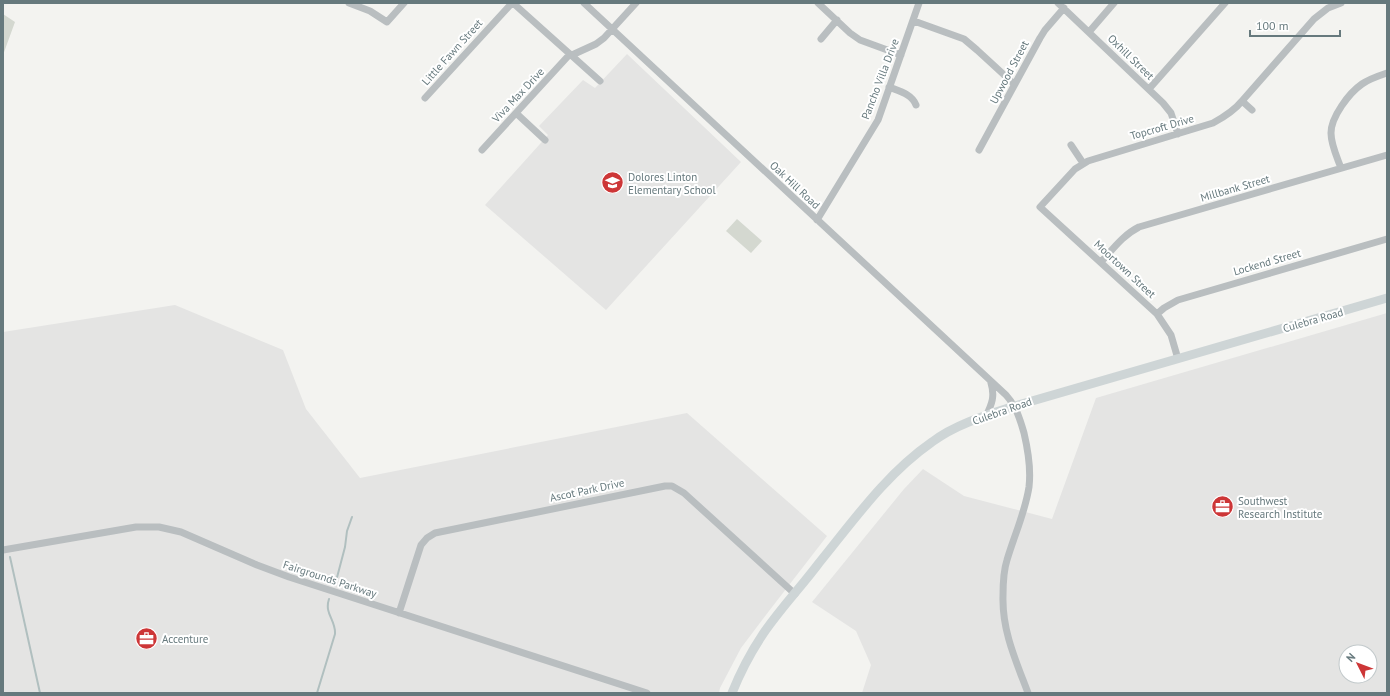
<svg xmlns="http://www.w3.org/2000/svg" width="1390" height="696" font-family="'PT Sans',sans-serif">
<style>
.built{fill:#e4e4e3;fill-rule:evenodd}
.green{fill:#d4d8d0}
.lines{fill:none;stroke-linecap:round;stroke-linejoin:round}
.stream{stroke:#b0bfbf;stroke-width:2}
.minor{stroke:#b9bec0;stroke-width:7}
.major{stroke:#ced5d6;stroke-width:9}
.labels{text-anchor:middle;stroke-width:4;stroke-linejoin:round;paint-order:stroke}
.street-label{font-size:11px;fill:#66797d;stroke:#fff}
.poi-label{font-size:11px;fill:#66797d;stroke:#fff;text-anchor:start}
</style>
<rect width="100%" height="100%" fill="#f3f3f0"/>
<path class="built" d="M627,54l114,108 -135,148 -121,-105 63,-70 -9,-9 44,-46 12,8z
M175,305l108,45 23,59 54,69 327,-65 140,123 -58,75 -28,37 -21,40 -1,5h-716v-361z
M1387,313v380h-525l9,-28 -15,-34 -44,-29 92,-113 19,-20 41,27 88,23 44,-121zM1346,652h24v24h-24z"/>
<path class="green" d="M3,14l12,8 -12,33z
M737,219l25,22 -11,12 -25,-22z"/>
<g class="lines">
<path class="stream" d="M10,557l30,136
M335,585l10,-38 2,-16 5,-14
M317,693l18,-59c1,-14 -11,-20 -6,-35"/>
<path class="minor" d="M349,3l21,8 17,11 17,-19
M513,3l87,78
M584,3l422,392c10,11 14,24 18,38 4,17 7,37 5,54 -4,26 -15,49 -22,73 -4,12 -4,25 -4,36 -1,35 13,65 25,97
M818,3l32,30 10,7 41,15
M1058,3l105,100 8,10 7,21
M914,21l50,18 13,11 37,34
M1089,32l25,-29
M821,39l16,-19
M572,55l24,-11 8,-6 32,-35
M889,87c10,4 23,7 27,18
M1149,89l76,-86
M425,98l87,-95
M1242,101l10,9
M516,113l29,27
M1071,145l12,18
M482,150l88,-96
M979,150l61,-112 5,-8 19,-22
M1341,168c-4,-11 -10,-23 -10,-35 0,-16 18,-40 31,-49 7,-5 16,-8 25,-11
M817,220l61,-100 41,-117
M1101,262c12,-13 22,-27 38,-35l248,-72
M1157,314l7,-6 14,-8 209,-61
M1178,359l-7,-24 -14,-21 -117,-107 35,-38 13,-8 125,-38c11,-6 21,-12 29,-22l72,-82 14,-11 13,-5
M986,416c6,-12 9,-20 5,-33
M3,550l133,-23h23l22,5 76,33 32,12 358,116
M399,613l22,-68 6,-7 8,-5 230,-47h7l12,7 111,101"/>
<path class="major" d="M732,693c8,-20 19,-41 31,-59 17,-25 38,-47 56,-71 35,-43 67,-89 113,-121 24,-18 55,-27 83,-36l372,-108"/>
</g>
<defs>
<symbol id="school-disc" viewBox="-11 -11 22 22"><circle r="9.5" fill="#cd3637" stroke="#fff"/><path d="M0-5L7-2L0 1L-7-2ZM-4 1L0 2.5L4 1V4Q0 6-4 4Z" fill="#fff"/></symbol>
<symbol id="office-disc" viewBox="-11 -11 22 22"><circle r="9.5" fill="#cd3637" stroke="#fff"/><path d="M-6-3h4V-5.5h4V-3h4V5H-6ZM-1-4.5V-3h2v-1.5ZM-6 0V1H6V0Z" fill="#fff"/></symbol>
</defs>
<g fill-rule="evenodd">
<use href="#school-disc" x="600" y="170" width="25" height="25"/>
<use href="#office-disc" x="1210" y="494" width="25" height="25"/>
<use href="#office-disc" x="134" y="626" width="25" height="25"/>
</g>
<g class="labels">
<g class="street-label">
<text transform="translate(452 52) rotate(-48)" y="4">Little Fawn Street</text>
<text transform="translate(1131 57) rotate(44)" y="4">Oxhill Street</text>
<text transform="translate(1009 72) rotate(-62)" y="4">Upwood Street</text>
<text transform="translate(880 79) rotate(-69)" y="4">Pancho Villa Drive</text>
<text transform="translate(518 95) rotate(-47)" y="4">Viva Max Drive</text>
<text transform="translate(1162 127) rotate(-16)" y="4">Topcroft Drive</text>
<text transform="translate(795 185) rotate(43)" y="4">Oak Hill Road</text>
<text transform="translate(1235 188) rotate(-16)" y="4">Millbank Street</text>
<text transform="translate(1267 262) rotate(-16)" y="4">Lockend Street</text>
<text transform="translate(1125 269) rotate(43)" y="4">Moortown Street</text>
<text transform="translate(1313 320) rotate(-16)" y="4">Culebra Road</text>
<text transform="translate(1002 411) rotate(-19)" y="4">Culebra Road</text>
<text transform="translate(587 490) rotate(-12)" y="4">Ascot Park Drive</text>
<text transform="translate(330 579) rotate(18)" y="4">Fairgrounds Parkway</text>
</g>
<g class="poi-label">
<text x="628" y="181">Dolores Linton<tspan x="628" dy="13">Elementary School</tspan></text>
<text x="1238" y="505">Southwest<tspan x="1238" dy="13">Research Institute</tspan></text>
<text x="162" y="643">Accenture</text>
</g>
</g>
<rect width="1390" height="696" fill="none" stroke="#66797d" stroke-width="8"/>
<g transform="translate(1358 664) rotate(312)"><circle r="19" fill="#ffffff" stroke="#c2c9cb"/>
<path d="M0-3L7 15L0 10L-7 15Z" fill="#cd3637"/>
<text y="-6" font-size="11" font-weight="bold" text-anchor="middle" fill="#66797d">N</text>
</g>
<path d="M1250 30v6h90v-6" fill="none" stroke="#66797d" stroke-width="2"/>
<text x="1256" y="30" font-size="12" fill="#66797d" stroke="#ffffff" stroke-width="3" paint-order="stroke">100 m</text>
</svg>
